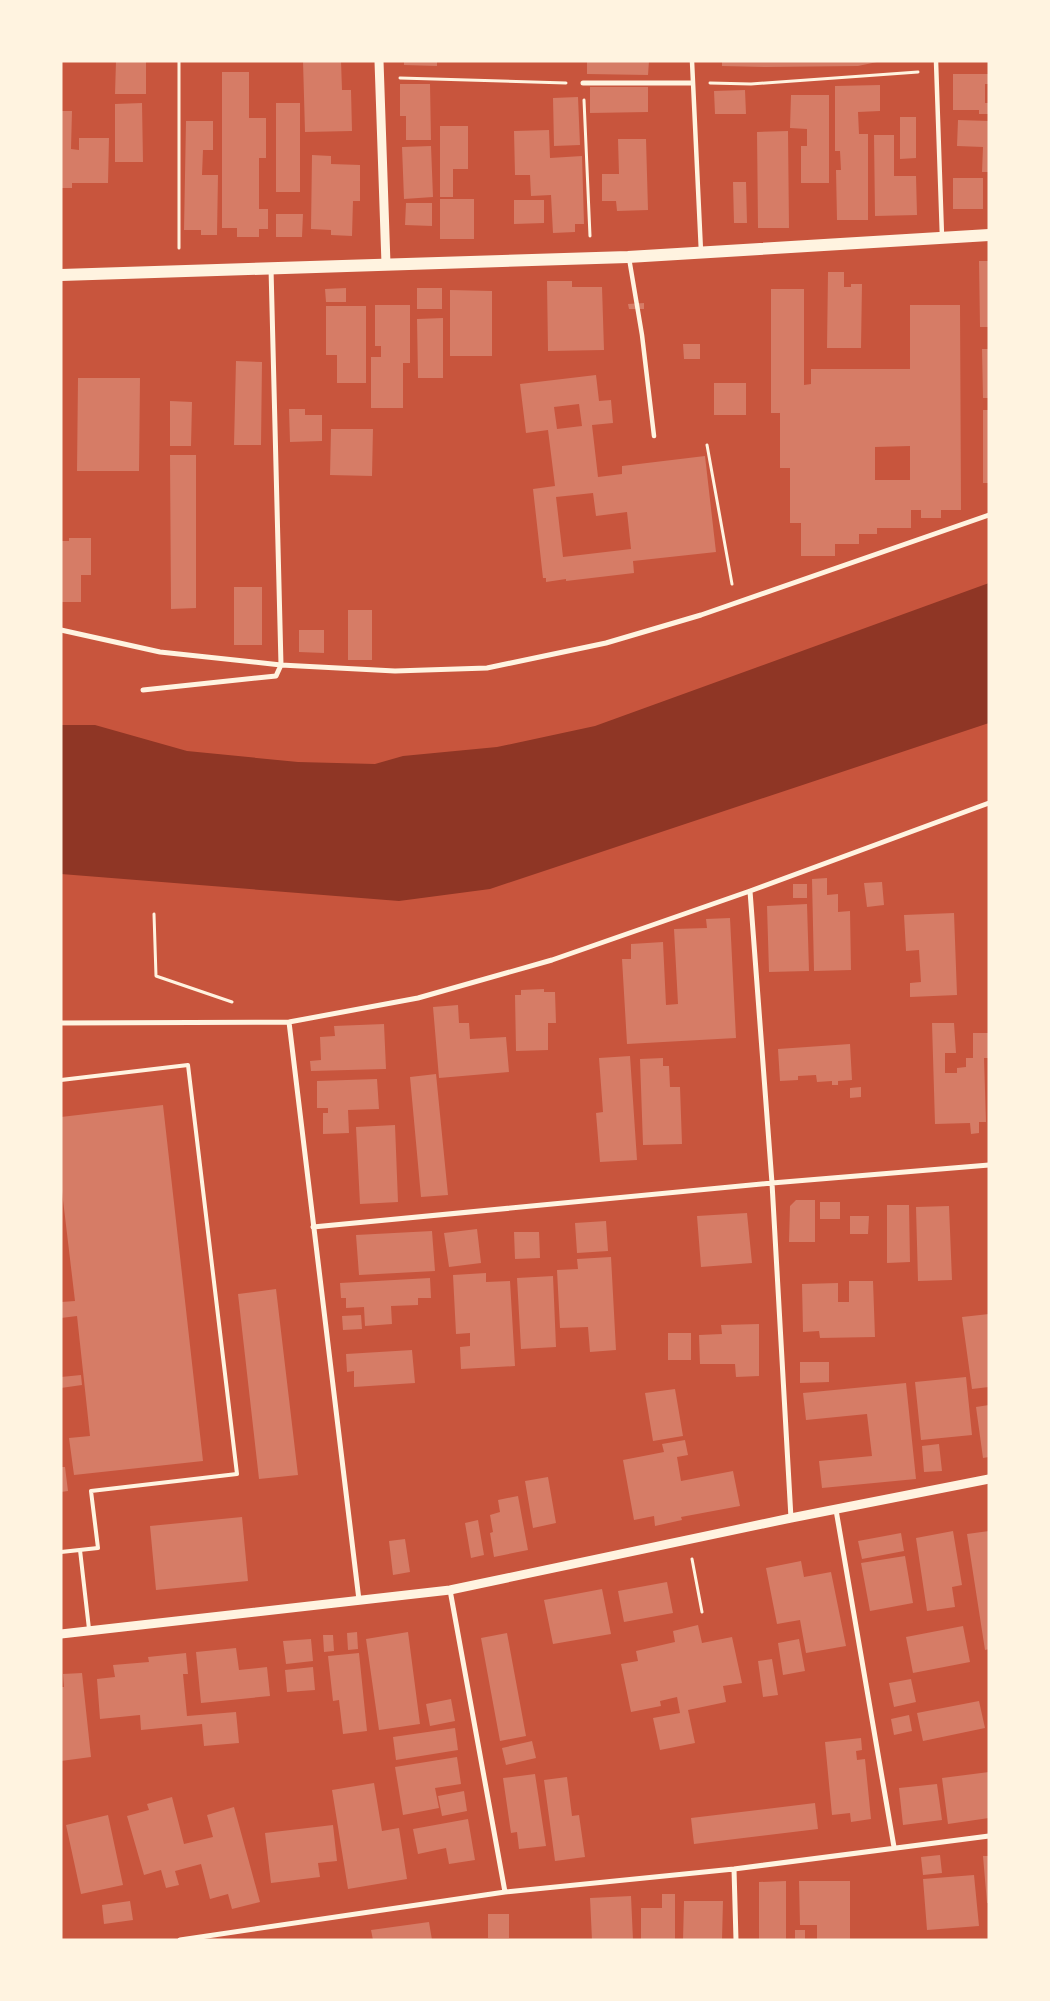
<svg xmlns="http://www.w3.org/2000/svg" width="1050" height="2001" font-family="Manrope,sans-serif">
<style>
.water{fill:#8f3625}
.building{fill:#d67c66;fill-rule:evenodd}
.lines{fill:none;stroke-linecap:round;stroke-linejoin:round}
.path{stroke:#fff3e0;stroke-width:3}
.service{stroke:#fff3e0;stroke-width:4}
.pedestrian{stroke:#fff3e0;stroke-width:4.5}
.minor{stroke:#fff3e0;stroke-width:5}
.tertiary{stroke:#fff3e0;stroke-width:9}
.primary{stroke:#fff3e0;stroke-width:12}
</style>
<rect width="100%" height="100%" fill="#c8553d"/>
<path class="water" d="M989,583v140l-499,166 -91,12 -338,-27v-149h34l92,26 111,11 77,2 28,-8 94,-9 98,-21z"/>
<path class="building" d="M116,61h30v33h-31z
M303,61h38l1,29h9l1,41 -47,1z
M404,61h33v5l-33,-1z
M587,61h62l-1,14 -61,-1z
M722,61h155v1l-19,4 -91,1 -45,-1z
M222,72h27v46h17v40h-7v51h9v20h-9v8h-22v-9h-15z
M953,74h36v10h-4v19h4v11h-10v-4h-26z
M400,84h30l1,56h-25v-24h-6z
M880,85v26l-22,1 1,22h9v86h-31l-1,-50h5l-1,-19h-5v-65z
M590,87h58v25l-58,1z
M745,90l1,24h-31l-1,-23z
M791,95h38v88h-28v-37h6v-17l-17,-1z
M578,97l2,48 -26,1 -1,-48z
M142,103l1,59h-28v-58z
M276,103h24v89h-24z
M61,111h11l-1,38 8,1v-12h30l-1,45h-36v5h-11z
M900,117h16v41l-16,1z
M958,120l31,1v51h-7l1,-25 -26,-1z
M186,121h27v29h-10l-1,25h16l-1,60h-16v-5h-17z
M440,126h28v43h-15v28h-13z
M549,130l1,28 32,-2 2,68h-9v8l-22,1 -2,-38 -20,1 -1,-21h-15l-1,-44z
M788,131l1,97h-31l-1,-96z
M874,135h20v41h22l1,39 -42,1z
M618,139h28l2,71 -31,1 -1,-10h-14v-27h17z
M431,146l2,51 -29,2 -2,-52z
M312,155l19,1v8l29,1v36h-7l-1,35 -21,-1v-5l-20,-1z
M953,178h30v31h-30z
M733,182h13l1,41h-13z
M440,199h34v40h-34z
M514,200h30v23l-30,1z
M406,203h26v23l-27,-1z
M276,214h27l-1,23h-26z
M979,261h10v66h-9z
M828,272h16v15h7v-3h11l-1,64h-34z
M547,281h25v6h30l2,63 -56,1z
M346,288v14h-20l-1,-13z
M417,288h25v21h-25z
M771,289h33v96l7,-1v-15h99v-64h50l1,205h-20v8h-20v-8h-10v18h-34v6h-18v10h-24v12h-34v-33h-11v-55h-10v-55h-9zM910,446v34h-35v-33z
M450,290l42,1v65h-42z
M644,303v6h-15l-1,-5z
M375,305h35v58h-7v45h-32v-51h10v-11h-6z
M326,306h40v77h-29v-28h-11z
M443,318v60h-25l-1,-59z
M683,344h17v15h-16z
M982,349h7v49h-6z
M236,361l26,1 -1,83h-27z
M596,375l3,26 12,-1 2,23 -21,2 6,52 24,-3v-8l83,-10 11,96 -83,9 1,12 -68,8v-2l-20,3v-4h-3l-10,-89 22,-3 -7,-56 -22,3 -6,-49zM579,404l3,22 -25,3 -3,-22zM593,493l3,23 31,-4 4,37 -68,8 -7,-60z
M78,378h62l-1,93h-62z
M714,383h32v32h-32z
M170,401l22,1 -1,44h-21z
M289,409h16v6h17v26l-32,1z
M983,410h6v73h-6z
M331,429h42l-1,47 -42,-1z
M170,455h26v153l-25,1z
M69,538h22v37h-10v27h-20v-61h8z
M234,587h28v58h-28z
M348,610h24v50h-24z
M299,630h25v23l-25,-1z
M827,878v17l11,-1v18l12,-1 1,59 -37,1 -2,-92z
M882,882l2,23 -17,2 -3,-24z
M793,884h14v14h-14z
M807,904l2,67 -40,1 -2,-66z
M954,913l3,82 -47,2v-14l11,-1 -2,-32 -13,1 -2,-36z
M730,918l6,120 -109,6 -5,-85h9v-15l32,-2 3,63 12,-1 -4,-75 33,-1 -1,-9z
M544,989v3h11l1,31h-8v27l-32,1 -1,-56h6v-5z
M458,1005l1,18h10l1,16 36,-2 3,35 -70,6 -6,-71z
M932,1023h22l2,30h-11v20h12v-5l9,-1v-9h7v-25h16v25h-5l2,64h-7v11l-8,1 -1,-11 -35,1z
M384,1024l2,45 -75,2 -1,-10 11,-1 -1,-23 15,-1 -1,-10z
M850,1044l2,36 -14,1v4h-6v-4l-15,1 -1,-7 -18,1v4l-18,1 -2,-32z
M630,1056l7,104 -37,2 -4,-49 7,-1 -4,-54z
M663,1058v8h6l1,21h10l2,57 -39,1 -3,-86z
M436,1074l12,121 -27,2 -11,-120z
M377,1079l2,30 -31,1 1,23 -26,1v-21h5v-5h-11v-27z
M861,1087v10l-11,1v-10z
M163,1105l40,356 -129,14 -5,-37 21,-2 -13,-120 -16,2v-16l14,-1 -14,-118v-66z
M395,1125l3,77 -38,2 -4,-77z
M796,1200h19v42h-26l1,-36z
M820,1202h20v17h-20z
M887,1205h22l1,57 -23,1z
M949,1206l3,74 -34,1 -2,-74z
M747,1213l5,50 -51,4 -4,-51z
M850,1216h19l-1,18h-18z
M606,1221l2,30 -31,2 -2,-30z
M477,1229l4,34 -32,4 -5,-34z
M432,1231l3,40 -76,4 -3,-40z
M514,1232h25l1,26 -25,1z
M611,1257l5,93 -26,2 -2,-25 -28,1 -3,-58 21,-1 -1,-10z
M486,1273v9l24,-1 5,85 -54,3 -1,-22 10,-1v-13l-14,1 -3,-59z
M553,1276l3,71 -35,2 -4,-71z
M430,1278l1,20h-13v7l-27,1 1,18 -27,2 -1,-19 -18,1v-10h-5l-1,-15z
M849,1281h24l2,56 -55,1 -1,-7 -16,1 -1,-48 36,-1v19h11z
M276,1289l22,186 -39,4 -21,-185z
M989,1314v73l-17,2 -10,-72z
M361,1315l1,14 -19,1 -1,-14z
M759,1324v52l-23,1 -1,-13h-35l-1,-29 23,-1 -1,-9z
M668,1333h23v27h-23z
M412,1350l3,33 -61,4v-16l-7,1 -1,-18z
M800,1362h29v20l-29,1z
M81,1375l1,10 -21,3v-11z
M966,1377l6,58 -51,5 -6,-58z
M906,1383l10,96 -94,9 -3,-27 53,-5 -5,-42 -61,6 -3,-27z
M675,1389l8,47 -30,5 -8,-48z
M989,1405v52l-6,1 -7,-51z
M685,1440l3,15 -11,2 4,24 52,-10 7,35 -59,11 1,3 -27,6 -1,-10 -20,4 -11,-60 41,-8 -2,-8z
M939,1444l3,27 -18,1 -2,-26z
M61,1467h4l3,24 -7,1z
M548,1477l8,46 -23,5 -8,-47z
M518,1496l10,54 -34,7 -4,-24 3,-1 -3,-17 10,-3 -2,-12z
M242,1517l6,64 -92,9 -6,-64z
M478,1520l6,35 -13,3 -6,-35z
M953,1531l9,54 -10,2 3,20 -28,4 -11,-73z
M989,1531v118l-4,1 -18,-116z
M901,1533l3,18 -42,8 -4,-18z
M405,1539l5,33 -17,3 -4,-34z
M905,1556l8,47 -43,8 -9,-48z
M801,1561l3,16 27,-5 15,74 -40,7 -6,-33 -23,4 -11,-56z
M667,1582l6,31 -49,9 -6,-31z
M602,1589l9,45 -58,10 -9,-44z
M698,1625l4,18 30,-6 10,46 -19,3 3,16 -38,8 7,33 -35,7 -7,-32 27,-5 -3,-16 -17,4 1,5 -30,6 -10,-48 17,-3 -2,-10 39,-9 -2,-11z
M963,1626l7,36 -57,11 -7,-36z
M357,1632l1,17 -10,1 -1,-17z
M408,1632l12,92 -41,6 -13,-91z
M507,1633l19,103 -26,5 -19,-103z
M323,1635h10l1,16 -10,1z
M311,1639l2,22 -27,3 -3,-23z
M799,1639l6,32 -22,4 -5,-32z
M236,1648l3,22 28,-3 3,29 -69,7 -5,-51z
M186,1653l2,21h-5l4,42 49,-4 3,31 -35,3 -2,-22 -61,6 -1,-15 -40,4 -3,-40 18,-2 -2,-12 36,-3 -1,-5z
M359,1653l8,78 -24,3 -4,-34 -6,1 -5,-45z
M772,1659l6,36 -15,2 -5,-36z
M313,1667l2,23 -28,2 -2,-22z
M82,1673l9,84 -30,4v-74h3l-1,-13z
M911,1679l5,23 -22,5 -5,-24z
M451,1699l4,22 -25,5 -4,-22z
M979,1701l6,27 -62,13 -6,-28z
M909,1715l3,16 -18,4 -3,-16z
M455,1728l3,22 -62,10 -3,-23z
M861,1738l1,12 -6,1 1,9 8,-1 6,60 -20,3 -1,-9 -18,2 -7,-73z
M532,1741l4,17 -30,7 -4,-17z
M457,1757l4,27 -26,4 4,20 -36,7 -8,-48z
M989,1772v46l-41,6 -6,-46z
M535,1774l11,72 -27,3 -2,-17 -6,1 -8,-55z
M567,1777l5,39 7,-1 6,42 -30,4 -11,-81z
M374,1783l8,48 17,-3 8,51 -59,10 -16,-99z
M937,1784l5,36 -39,5 -4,-37z
M464,1791l3,20 -25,5 -4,-20z
M172,1797l12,47 29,-7 -6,-22 27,-8 26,95 -28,7 -4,-15 -18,5 -9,-35 -26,7 4,14 -13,3 -5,-18 -17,5 -17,-59 22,-6 -2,-6z
M815,1803l3,26 -124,15 -3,-26z
M108,1815l15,70 -42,9 -15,-69z
M468,1819l7,41 -26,4 -3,-16 -28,6 -5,-25z
M333,1825l4,36 -19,2 2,14 -49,6 -6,-50z
M940,1855l2,18 -19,2 -2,-18z
M983,1856h6v47h-2z
M974,1875l5,51 -52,4 -4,-51z
M786,1881v59h-27v-58z
M799,1881h51v59h-33v-15h-17z
M662,1894h13v46h-34v-32h21z
M631,1896l2,44h-41l-2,-42z
M130,1901l3,19 -29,4 -2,-19z
M684,1901h39l-1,39h-39z
M488,1914h21v24h-21z
M429,1922l3,18h-59l-2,-10z
M795,1930h10v10h-10z"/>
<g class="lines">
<path class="path" d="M400,78l166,5
M710,83l41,1 167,-12
M584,100l6,136
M179,248v-187
M707,445l25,139
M154,914l2,62 76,26
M692,1559l10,53"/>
<path class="service" d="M61,1080l127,-15 49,409 -146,17 7,57 -37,4
M80,1550l9,79"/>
<path class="pedestrian" d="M692,61l9,191
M936,61l6,176
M629,258l13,77 12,101"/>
<path class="minor" d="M583,83h109
M61,630l99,22 121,13 114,6 92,-3 119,-25 95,-28 288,-100
M143,690l133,-14 5,-11 -10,-397
M750,891l22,292 19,335
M289,1022l70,578
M61,1023l228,-1 129,-24 134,-38 198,-69 239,-88
M313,1227l459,-44 217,-18
M836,1510l58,337
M450,1590l55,302
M734,1869l2,71
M180,1940l325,-48 229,-23 255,-33"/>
<path class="tertiary" d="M379,61l7,203
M61,1634l389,-44 341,-72 198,-39"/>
<path class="primary" d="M61,275l567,-18 361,-22"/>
</g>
<rect width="1050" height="2001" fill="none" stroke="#fff3e0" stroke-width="125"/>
</svg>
